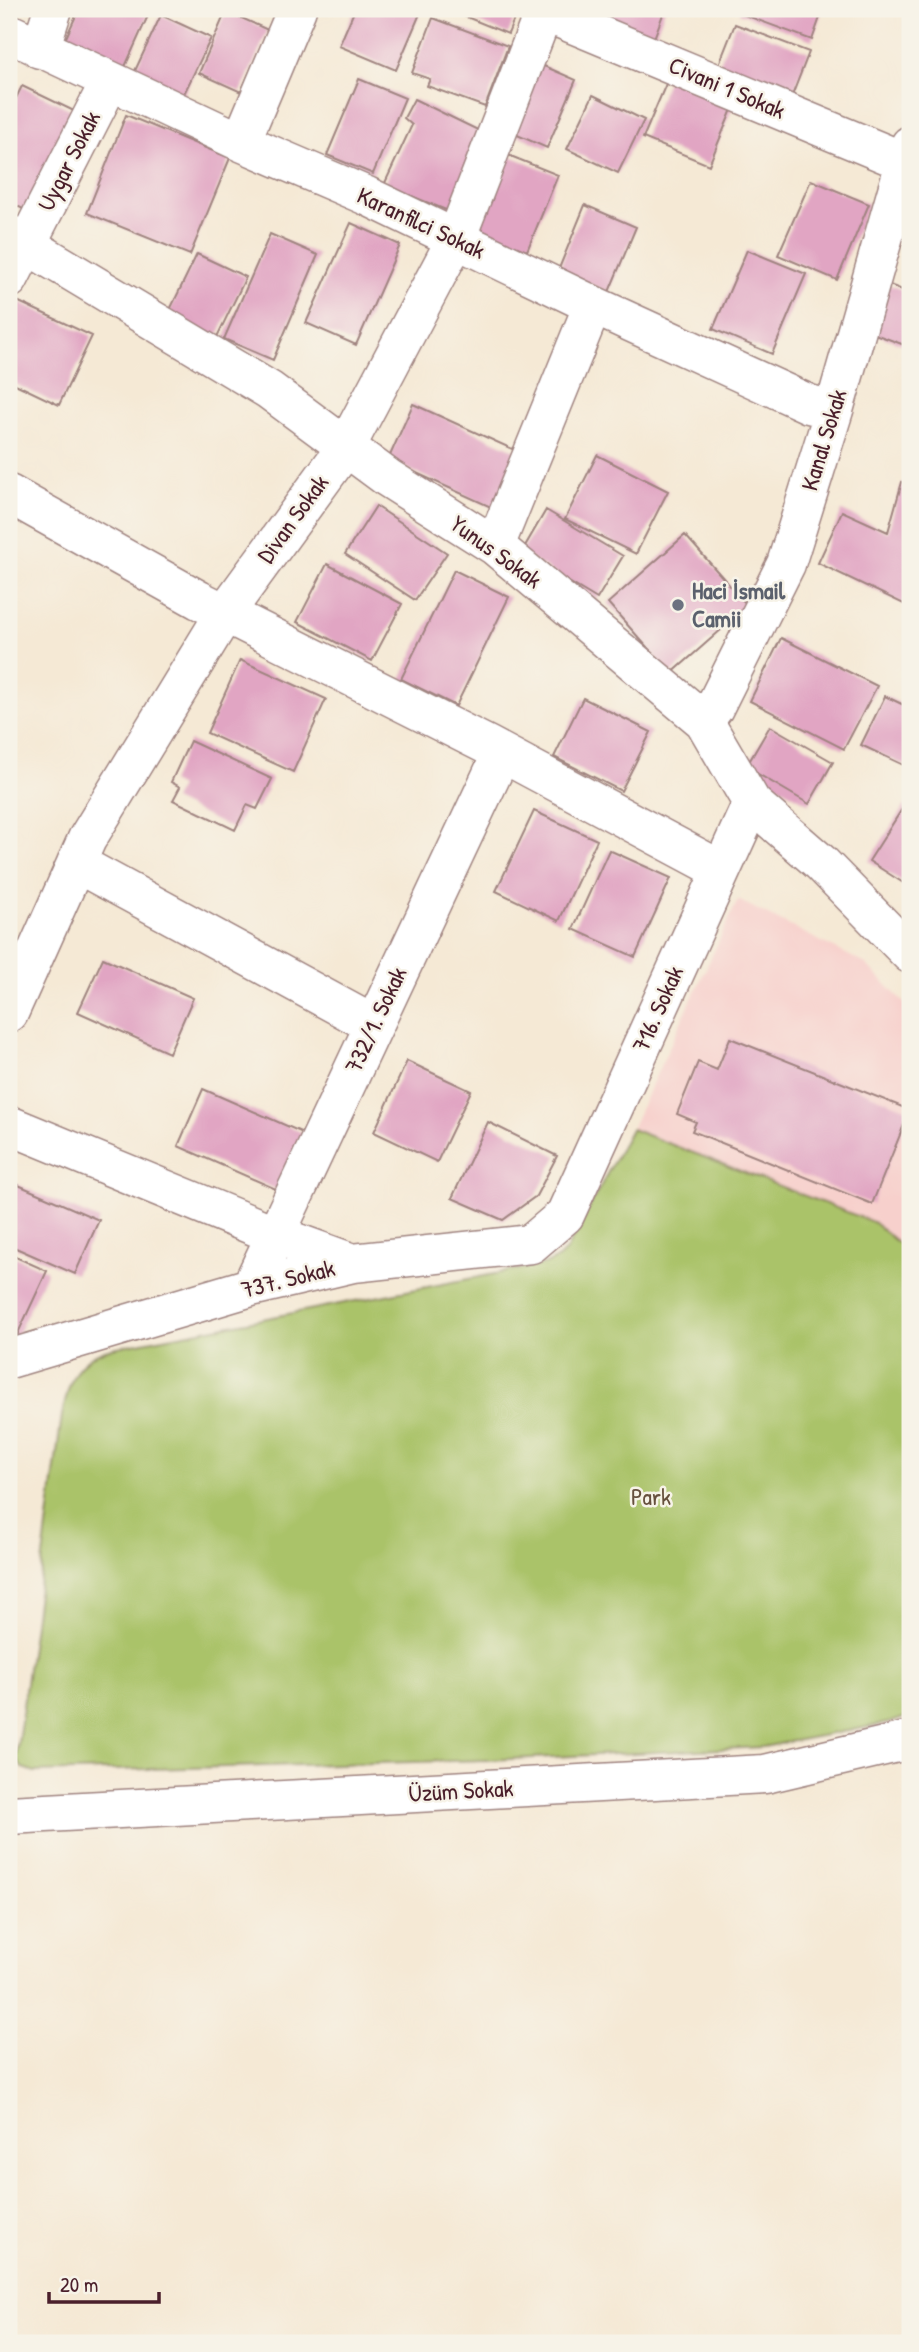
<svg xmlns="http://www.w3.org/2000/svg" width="919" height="2352" font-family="'Patrick Hand',sans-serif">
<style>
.built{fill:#f7d0cc}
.park{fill:#aac369;stroke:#7a714a;stroke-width:2}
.building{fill:#e1a5c3}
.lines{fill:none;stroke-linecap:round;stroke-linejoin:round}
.minor-casing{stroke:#a08480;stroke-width:41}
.minor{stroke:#fff;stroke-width:38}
.worship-dot{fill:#6b7280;stroke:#f7f3e8;stroke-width:2.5}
.labels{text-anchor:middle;stroke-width:5;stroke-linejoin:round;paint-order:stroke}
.street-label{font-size:24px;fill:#4a1f2b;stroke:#f7f3e8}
.worship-label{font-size:24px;font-weight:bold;fill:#5b616d;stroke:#f7f3e8;text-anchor:start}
.park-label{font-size:24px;fill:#67503e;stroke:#f7f3e8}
</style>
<rect width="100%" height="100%" fill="#f7f3e8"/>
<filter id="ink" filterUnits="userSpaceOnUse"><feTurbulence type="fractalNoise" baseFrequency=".0143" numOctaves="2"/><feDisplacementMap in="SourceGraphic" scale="14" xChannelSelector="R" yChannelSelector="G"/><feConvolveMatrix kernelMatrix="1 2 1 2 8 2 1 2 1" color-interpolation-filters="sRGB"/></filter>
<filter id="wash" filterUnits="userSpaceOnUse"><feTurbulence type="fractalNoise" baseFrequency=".00686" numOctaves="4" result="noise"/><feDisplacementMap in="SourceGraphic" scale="28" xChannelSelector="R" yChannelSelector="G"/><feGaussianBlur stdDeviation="1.57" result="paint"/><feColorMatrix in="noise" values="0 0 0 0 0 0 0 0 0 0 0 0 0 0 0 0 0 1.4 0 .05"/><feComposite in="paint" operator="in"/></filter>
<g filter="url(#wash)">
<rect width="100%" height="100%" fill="#f5e9d5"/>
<path class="built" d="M738,900l128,64 44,45v244l-37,-31 -242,-93z"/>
<path class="park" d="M631,1129l242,93 37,31v463l-21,7 -126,24 -274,13 -454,12 -13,-4 -6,-10 46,-343c8,-35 12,-57 50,-67l434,-84 13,-6 8,-9z"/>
<g id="blocks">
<path class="building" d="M79,9h72l-27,60 -60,-27z
M355,9h67l-26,61 -57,-24z
M447,9h71l-10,25z
M566,9h99l-12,32z
M741,9h82l-11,31 -73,-27z
M226,11l42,19 -27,62 -42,-19z
M161,15l50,23 -29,60 -49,-23z
M433,18l75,28 -23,61 -58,-21 3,-7 -18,-6z
M735,24l74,28 -21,54 -74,-29z
M537,63l39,17 -29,68 -39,-17z
M359,79l46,19 -32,76 -46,-19z
M668,79l65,28 -24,58 -66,-27z
M22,86l52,25 -49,99 -16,-8v-90z
M593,95l51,25 -26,53 -51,-24z
M414,99l72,35 -35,78 -67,-27 28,-60 -8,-7z
M126,115l104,43 -40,97 -103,-42z
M508,155l50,20 -31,76 -50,-21z
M811,180l58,24 -32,76 -59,-25z
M585,205l51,22 -27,65 -51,-21z
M351,223l49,22 -44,100 -50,-22z
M270,234l48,21 -45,105 -49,-21z
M747,250l59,24 -34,80 -59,-25z
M197,254l49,23 -30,62 -49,-23z
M887,284l23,9v54l-41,-15z
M17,301l75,35 -33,69 -50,-24v-62z
M413,404l106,48 -26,56 -105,-48z
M597,455l71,36 -32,63 -71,-35z
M902,482l8,2v123l-92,-44 24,-52 46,21z
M376,506l71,47 -32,47 -70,-46z
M546,510l77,46 -26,43 -76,-46z
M685,535l63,71 -77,68 -63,-71z
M327,564l75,40 -30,57 -75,-39z
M454,570l55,27 -53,109 -55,-27z
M781,638l96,48 -33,63 -94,-48z
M240,660l86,39 -33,73 -86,-39z
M885,696l25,12v60l-49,-23z
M583,698l68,34 -30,59 -67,-34z
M770,726l63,36 -24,42 -63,-37z
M190,741l82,38 -15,30 -10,-4 -12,25 -62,-30 7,-13 -9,-5z
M904,806l6,4v73l-2,3 -39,-25z
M534,811l63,29 -38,81 -63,-30z
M609,850l62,28 -36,79 -62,-28z
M103,958l90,40 -24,55 -91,-41z
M730,1038l180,72 -38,94 -180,-73 4,-9 -19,-8 21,-52 19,8z
M407,1061l64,30 -34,71 -63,-30z
M203,1089l100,44 -25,57 -100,-44z
M488,1122l69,34 -21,40 -33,24 -51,-22z
M9,1181l90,39 -24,54 -66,-29z
M9,1254l38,17 -35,75h-3z"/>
</g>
</g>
<g filter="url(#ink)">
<use href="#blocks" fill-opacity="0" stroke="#a08480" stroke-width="2"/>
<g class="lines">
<defs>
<path id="minor" d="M544,12l366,152
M9,33l232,109 126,54 226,109 216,99 25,6
M40,49l13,-40
M241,142l56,-133
M9,234l260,156 119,88 107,68 209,175 48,82 69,60 89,91
M9,279l101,-198
M9,494l190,106 290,146 232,124
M495,546l98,-241
M704,721l10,-13 72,-144 48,-154 76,-265
M76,863l298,162
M9,1013l78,-174 138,-226 121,-166 110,-208 89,-230
M9,1125l267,110 77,28
M251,1287l251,-534
M9,1359l242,-72 102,-24 178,-19 34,-29 187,-412
M9,1815l756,-41 145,-34"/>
</defs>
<use href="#minor" class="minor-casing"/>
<use href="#minor" class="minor"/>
</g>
</g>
<circle class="worship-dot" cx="678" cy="605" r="7"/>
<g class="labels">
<g class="street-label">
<text transform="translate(727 88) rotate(23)" y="8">Civani 1 Sokak</text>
<text transform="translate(69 161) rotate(-63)" y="8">Uygar Sokak</text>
<text transform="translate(421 223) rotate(25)" y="8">Karanfilci Sokak</text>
<text transform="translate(824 440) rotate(-73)" y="8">Kanal Sokak</text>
<text transform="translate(293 519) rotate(-54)" y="8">Divan Sokak</text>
<text transform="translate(496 552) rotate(36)" y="8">Yunus Sokak</text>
<text transform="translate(658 1009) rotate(-66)" y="8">716. Sokak</text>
<text transform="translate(376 1020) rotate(-65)" y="8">732/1. Sokak</text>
<text transform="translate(288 1279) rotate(-14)" y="8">737. Sokak</text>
<text transform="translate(461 1791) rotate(-3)" y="8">Üzüm Sokak</text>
</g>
<g class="worship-label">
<text x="692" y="599">Haci İsmail<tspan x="692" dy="28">Camii</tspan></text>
</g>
<g class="park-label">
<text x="651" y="1505">Park</text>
</g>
</g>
<rect width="919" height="2352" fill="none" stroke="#f7f3e8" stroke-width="35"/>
<path d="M49 2292v10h110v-10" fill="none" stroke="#4a1f2b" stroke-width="3.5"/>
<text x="60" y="2292" font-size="21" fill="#4a1f2b" stroke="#f7f3e8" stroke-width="5" paint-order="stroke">20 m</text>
</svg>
